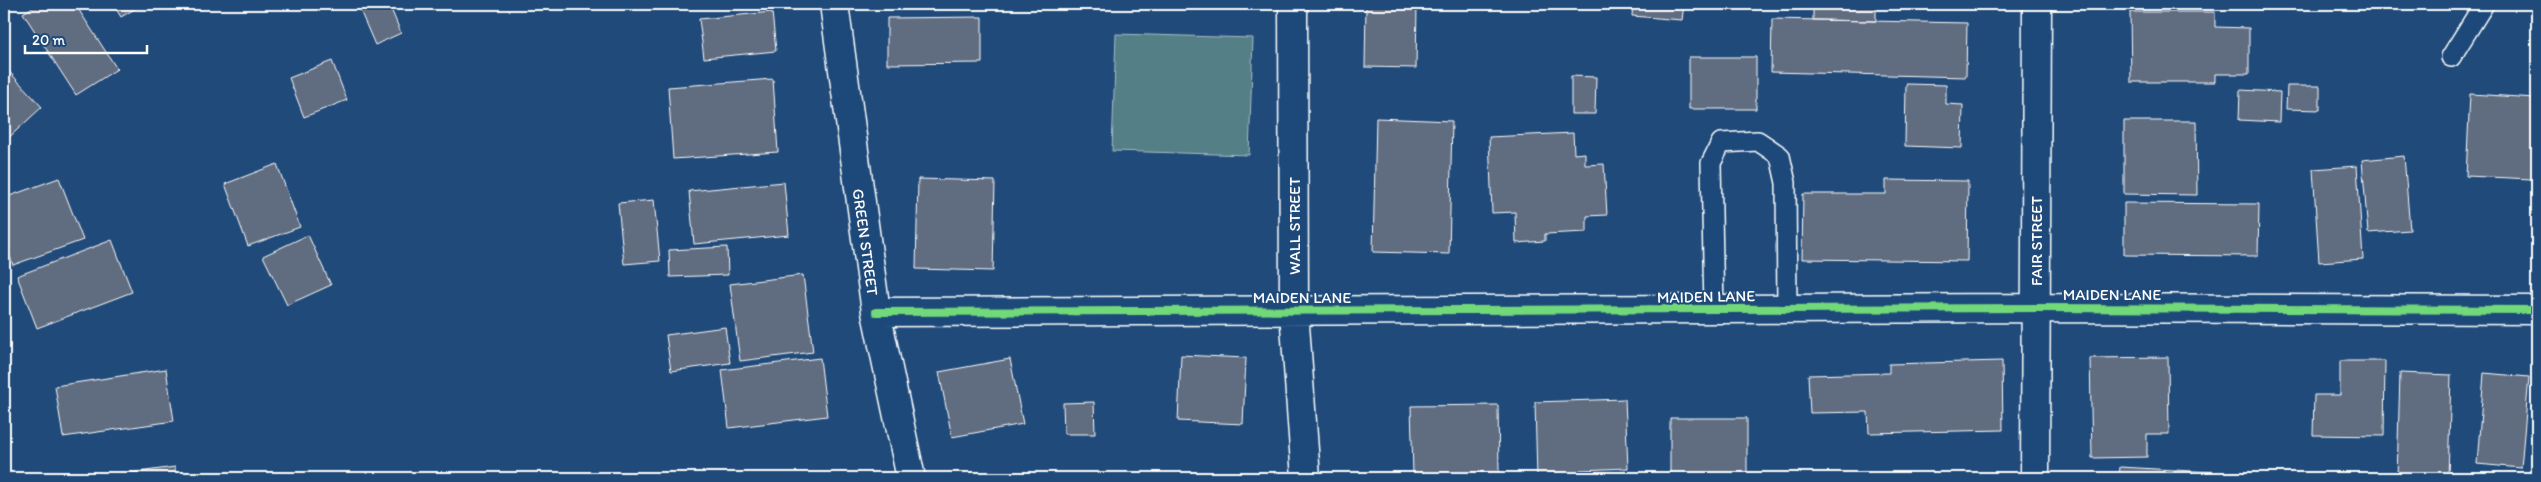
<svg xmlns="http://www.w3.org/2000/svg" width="2541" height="482" font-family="Itim,sans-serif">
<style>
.green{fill:#547f87;stroke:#aabfc3}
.building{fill:#606c80;stroke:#fff}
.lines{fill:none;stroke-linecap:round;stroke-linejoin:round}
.lane-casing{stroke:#fff;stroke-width:22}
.street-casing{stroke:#fff;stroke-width:31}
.lane{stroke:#1f4a7a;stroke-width:19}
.street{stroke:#1f4a7a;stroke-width:28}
.cycleway-casing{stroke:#1f4a7a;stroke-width:11}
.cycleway{stroke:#71d979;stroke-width:8}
.labels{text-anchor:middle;stroke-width:4;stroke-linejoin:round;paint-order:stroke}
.street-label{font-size:16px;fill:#fff;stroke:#1f4a7a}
</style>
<rect width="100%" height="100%" fill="#1f4a7a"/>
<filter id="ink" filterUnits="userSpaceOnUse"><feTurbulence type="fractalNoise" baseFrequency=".02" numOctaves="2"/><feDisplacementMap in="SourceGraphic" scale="10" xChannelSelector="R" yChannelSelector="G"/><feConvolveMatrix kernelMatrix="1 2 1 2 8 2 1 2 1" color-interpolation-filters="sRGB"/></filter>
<g filter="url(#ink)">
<path class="green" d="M1116,34l137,4 -4,117 -137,-4z"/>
<path class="building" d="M38,4h37l42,65 -41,26 -53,-82z
M113,4h30l-22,13z
M369,4h20l12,29 -26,12 -16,-37z
M1029,4h73v2l-73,-1z
M1366,4h51l-1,64 -51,-1z
M1633,4h51l-2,16 -50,-4z
M1813,4h63v17l-63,-1z
M772,12l4,39 -72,7 -5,-39z
M2130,12h85v15l34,1v46h-34v8h-84z
M982,17v46l-95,1v-46z
M1772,19l195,4 -1,54 -195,-5z
M1689,57h67v52h-67z
M332,61l15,39 -43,17 -15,-39z
M4,66l38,41 -38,35z
M1571,76l25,1 -1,37h-24z
M773,79l5,73 -105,7 -5,-72z
M1906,84l40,1v19l17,1 -1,43 -57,-2z
M2287,86h33v24l-34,-1z
M2240,90l40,2 -1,30 -40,-2z
M2470,94l66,4 -4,81 -66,-3z
M1376,118l76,3 -3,133 -76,-2z
M2124,121h72l1,74 -73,-1z
M1573,133l1,21 11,-1v12l19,-1 3,51 -20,1v16l-42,2v7l-29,2 -1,-31 -23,1 -3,-76z
M2404,156l6,74 -42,3 -6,-73z
M277,164l23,63 -52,19 -23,-62z
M2357,166l6,93 -44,3 -6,-93z
M59,178l24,62 -70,25 -9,-26v-41z
M918,179l77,2 -2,90 -77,-2z
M1886,180l82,1 -1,80 -165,-2 1,-65h83z
M784,182l5,53 -95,9 -5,-53z
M654,200l6,61 -36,3 -6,-61z
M2124,203l135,1 -1,52 -134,-1z
M308,235l23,50 -44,20 -24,-49z
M112,240l20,52 -95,36 -20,-52z
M727,247l1,28 -58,2 -1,-27z
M803,275l10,77 -73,9 -10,-77z
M725,327l5,36 -59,8 -5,-36z
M1181,355l65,3 -3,66 -65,-3z
M2168,357l1,77h-22v23l-55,1 -2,-100z
M820,358l7,58 -98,12 -7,-58z
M1010,359l13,65 -71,13 -13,-65z
M2002,361l1,69 -134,3 -1,-21 -58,1 -2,-38 81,-2v-9z
M2340,361h45l-1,75 -71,-1 1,-40h26z
M166,369l8,52 -111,16 -8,-51z
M2400,373l51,2 -3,103h-51z
M2484,373l45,4 -8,91 -44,-4z
M1625,399l3,69 -48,2v8h-43l-2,-76z
M1094,402l1,32h-31l-1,-31z
M1498,405l1,67 -86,1 -2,-67z
M1670,418h77v60h-77z
M175,467l1,11h-81z
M2120,467l108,6v5h-109z"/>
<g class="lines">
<defs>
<path id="lane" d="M2451,57l33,-53
M1714,310l-3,-147 10,-20 37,-2 22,15 6,27 1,125"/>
<path id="street" d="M834,4l42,308 35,166
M1293,4l1,307 12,167
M876,312l1160,-4 501,2
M2035,478l2,-474"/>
</defs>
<use href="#lane" class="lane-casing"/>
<use href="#street" class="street-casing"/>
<use href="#lane" class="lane"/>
<use href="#street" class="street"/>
<defs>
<path id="cycleway" d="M876,312l1160,-4 501,2"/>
</defs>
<use href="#cycleway" class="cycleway-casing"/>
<use href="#cycleway" class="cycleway"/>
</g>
</g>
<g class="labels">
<g class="street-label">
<text transform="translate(1294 226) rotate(-90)" y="6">WALL STREET</text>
<text transform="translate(2036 241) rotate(-90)" y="6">FAIR STREET</text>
<text transform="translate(866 242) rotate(82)" y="6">GREEN STREET</text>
<text x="2112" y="300">MAIDEN LANE</text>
<text transform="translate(1706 296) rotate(-1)" y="6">MAIDEN LANE</text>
<text x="1302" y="303">MAIDEN LANE</text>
</g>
</g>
<rect width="2541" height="482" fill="none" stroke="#1f4a7a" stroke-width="20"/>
<rect x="10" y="10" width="2521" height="462" fill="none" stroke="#fff" stroke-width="2" filter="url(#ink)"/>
<path d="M25 45v8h122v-8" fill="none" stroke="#ffffff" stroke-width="2.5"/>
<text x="32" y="45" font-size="15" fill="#ffffff" stroke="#1f4a7a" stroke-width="4" paint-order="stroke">20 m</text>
</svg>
